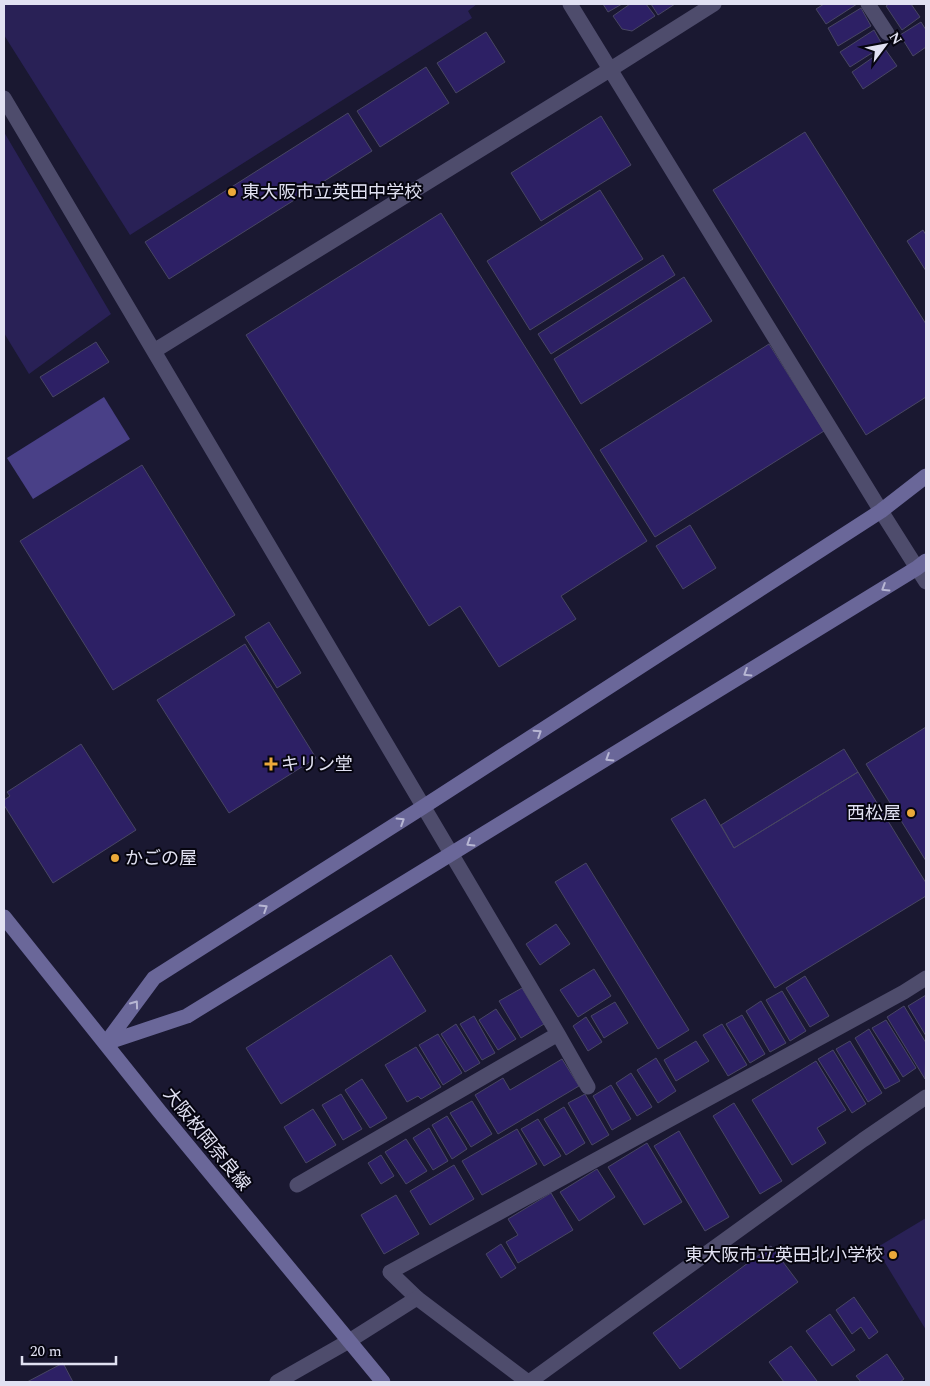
<svg xmlns="http://www.w3.org/2000/svg" width="930" height="1386" font-family="Spectral,'Noto Sans JP',serif">
<style>
.green{fill:#292156}
.water{fill:#494087}
.building{fill:#2d2065;stroke:#484663}
.lines{fill:none;stroke-linecap:round;stroke-linejoin:round}
.lane{stroke:#4e4c6c;stroke-width:15}
.street{stroke:#4e4c6c;stroke-width:15}
.secondary{stroke:#6a6799;stroke-width:15}
.oneway{stroke:#b7b6d3}
.poi-dot{fill:#eba93a;stroke:#060510;stroke-width:2}
.labels{text-anchor:middle;stroke-width:4;stroke-linejoin:round;paint-order:stroke}
.poi-label{font-size:18px;fill:#e1e1f2;stroke:#060510;text-anchor:start}
.street-label{font-size:18px;fill:#e1e1f2;stroke:#060510}
</style>
<rect width="100%" height="100%" fill="#1a1831"/>
<path class="green" d="M4,4h473l-9,7 4,7 -342,217 -126,-200z
M4,132l107,182 -82,60 -25,-41z
M926,1218v112l-50,-82z"/>
<path class="water" d="M104,397l26,42 -97,60 -26,-41z"/>
<path class="building" d="M603,4h19l-14,8z
M630,4h16l9,12 -23,15 -10,-2 -9,-13z
M651,4h24l-17,11z
M824,4h33l-31,20 -10,-15z
M889,4h22l9,13 -18,13 -16,-24z
M861,8l10,18 -33,20 -10,-18z
M921,22l5,8v17l-13,9 -13,-21z
M874,30l9,16 -33,21 -10,-15z
M486,32l19,30 -49,31 -19,-30z
M885,49l12,17 -34,23 -11,-17z
M426,67l23,36 -69,44 -23,-36z
M348,113l24,38 -203,128 -24,-37z
M601,116l30,49 -90,56 -30,-48z
M805,132l121,192v73l-60,38 -153,-245z
M600,190l43,69 -113,71 -43,-69z
M441,213l206,328 -86,55 15,23 -77,48 -39,-61 -31,20 -183,-291z
M923,230l3,5v36l-19,-30z
M663,255l12,20 -124,79 -13,-20z
M684,277l28,44 -131,83 -27,-45z
M96,342l13,20 -56,35 -13,-20z
M769,344l55,87 -169,106 -55,-87z
M142,465l93,150 -122,75 -93,-149z
M690,525l26,43 -33,21 -27,-43z
M269,622l32,51 -24,15 -32,-51z
M245,644l71,114 -87,55 -72,-113z
M926,727v134l-60,-97z
M81,744l55,86 -83,53 -49,-78v-5l6,-4 -3,-4z
M844,749l14,23 -124,76 -13,-23z
M858,772l68,111v13l-151,92 -104,-169 34,-20 29,49z
M586,863l103,167 -31,19 -103,-167z
M556,924l14,20 -30,21 -14,-21z
M391,955l35,56 -145,93 -35,-56z
M594,969l17,27 -33,21 -18,-27z
M805,976l24,40 -19,11 -24,-39z
M522,988l22,36 -23,14 -22,-37z
M782,991l24,40 -16,10 -24,-41z
M926,995v41l-18,-30z
M761,1001l25,42 -16,9 -24,-41z
M615,1002l13,21 -24,15 -13,-22z
M904,1006l22,37 -1,36 -38,-62z
M496,1009l20,30 -18,11 -19,-30z
M742,1015l23,39 -15,9 -24,-39z
M474,1016l21,37 -13,7 -22,-36z
M586,1017l16,25 -14,9 -15,-25z
M886,1020l30,48 -13,9 -31,-49z
M456,1024l24,39 -15,9 -24,-38z
M722,1024l25,41 -19,11 -25,-41z
M869,1029l31,52 -15,8 -30,-51z
M438,1034l24,39 -19,12 -24,-40z
M696,1041l13,20 -33,20 -12,-21z
M850,1041l32,52 -14,9 -32,-53z
M416,1047l25,40 -20,12 -3,-3 -11,6 -22,-37z
M833,1050l33,54 -14,9 -34,-54z
M656,1058l20,33 -18,12 -21,-33z
M562,1059l17,27 -81,48 -23,-39 28,-17 7,12z
M816,1061l30,49 -29,18 9,15 -34,22 -40,-65z
M631,1073l21,34 -15,9 -21,-33z
M362,1079l25,39 -17,10 -25,-38z
M611,1085l20,34 -19,11 -19,-34z
M341,1094l21,35 -19,11 -21,-35z
M585,1094l24,41 -17,10 -24,-42z
M472,1101l20,33 -21,13 -21,-34z
M734,1103l48,78 -22,13 -47,-78z
M564,1107l21,36 -19,12 -22,-36z
M313,1109l23,36 -30,18 -22,-36z
M447,1116l20,33 -15,10 -20,-34z
M538,1119l23,37 -17,10 -23,-37z
M429,1128l19,33 -15,9 -20,-32z
M517,1129l20,35 -55,31 -20,-34z
M679,1131l50,86 -24,14 -51,-85z
M406,1139l21,32 -21,13 -21,-32z
M647,1143l35,59 -38,23 -36,-58z
M381,1155l13,21 -13,8 -13,-21z
M454,1165l20,34 -44,26 -20,-34z
M597,1169l18,28 -36,24 -19,-29z
M551,1193l22,37 -55,33 -12,-21 12,-7 -10,-16z
M396,1195l23,39 -35,20 -23,-39z
M501,1244l15,24 -15,10 -15,-24z
M771,1246l27,36 -118,87 -27,-36z
M854,1297l24,35 -9,7 -8,-12 -9,7 -16,-24z
M830,1314l25,36 -23,16 -26,-35z
M791,1346l26,35 -2,1h-31l-15,-20z
M887,1354l17,25 -4,3h-39l-5,-6z
M63,1363l10,19h-46z"/>
<g class="lines">
<path class="lane" d="M868,4l19,29
M917,568l9,14
M417,1298l-27,-26 514,-280 22,-14"/>
<path class="street" d="M570,4l311,507 36,57
M4,98l554,936 30,53
M154,351l457,-282 103,-65
M297,1185l261,-151
M277,1382l72,-41 68,-43 111,84
M529,1382l334,-242 63,-43"/>
<path class="secondary" d="M4,917l156,195 223,270
M106,1043l48,-65 269,-171 458,-296 45,-35
M106,1043l81,-27 730,-448 9,-7"/>
</g>
<defs><path id="oneway-chevron" d="M-2-3.5L2.5 0L-2 3.5" fill="none" stroke-width="1.6" stroke-linecap="round" stroke-linejoin="round" transform="scale(1.25)"/></defs>
<g class="oneway">
<use href="#oneway-chevron" transform="translate(885 588) rotate(148)"/>
<use href="#oneway-chevron" transform="translate(747 673) rotate(148)"/>
<use href="#oneway-chevron" transform="translate(538 733) rotate(-33)"/>
<use href="#oneway-chevron" transform="translate(609 758) rotate(148)"/>
<use href="#oneway-chevron" transform="translate(401 821) rotate(-32)"/>
<use href="#oneway-chevron" transform="translate(470 843) rotate(148)"/>
<use href="#oneway-chevron" transform="translate(264 908) rotate(-32)"/>
<use href="#oneway-chevron" transform="translate(135 1004) rotate(-54)"/>
</g>
<g class="poi-dot">
<circle cx="232" cy="192" r="5"/>
<path d="M268.5 756.5h5v5h5v5h-5v5h-5v-5h-5v-5h5z"/>
<circle cx="911" cy="813" r="5"/>
<circle cx="115" cy="858" r="5"/>
<circle cx="893" cy="1255" r="5"/>
</g>
<g class="labels">
<g class="poi-label">
<text x="242" y="198">東大阪市立英田中学校</text>
<text x="281" y="770">キリン堂</text>
<text x="901" y="819" text-anchor="end">西松屋</text>
<text x="125" y="864">かごの屋</text>
<text x="883" y="1261" text-anchor="end">東大阪市立英田北小学校</text>
</g>
<g class="street-label">
<text transform="translate(207 1139) rotate(51)" y="6">大阪枚岡奈良線</text>
</g>
</g>
<rect width="930" height="1386" fill="none" stroke="#e1e1f2" stroke-width="10"/>
<g transform="translate(885 45) rotate(58)" stroke="#060510" stroke-width="4" paint-order="stroke">
<path d="M0-4L9 19L0 12L-9 19Z" fill="#e1e1f2"/>
<text y="-8" font-size="14" font-weight="bold" text-anchor="middle" fill="#e1e1f2">N</text>
</g>
<path d="M22 1356v8h94v-8" fill="none" stroke="#e1e1f2" stroke-width="2.5"/>
<text x="30" y="1356" font-size="15" fill="#e1e1f2" stroke="#060510" stroke-width="4" paint-order="stroke">20 m</text>
</svg>
